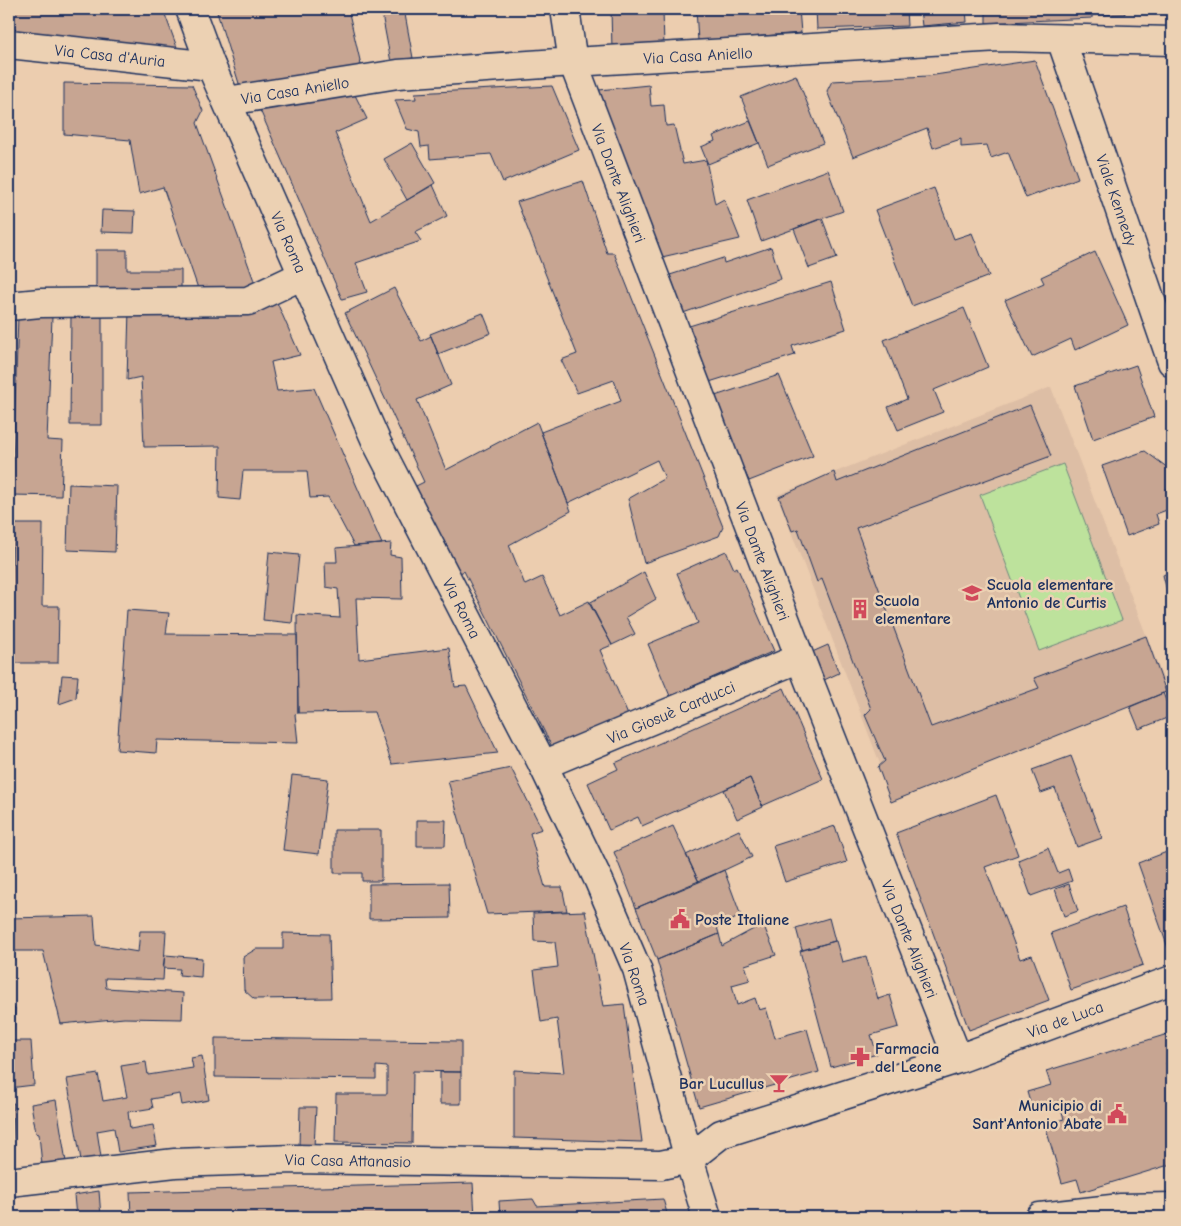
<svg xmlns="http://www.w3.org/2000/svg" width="1181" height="1226" font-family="'Comic Neue',sans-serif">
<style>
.built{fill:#ddbea5}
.green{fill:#bde29c;stroke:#6c887d}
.building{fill:#c7a592;stroke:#1b2f5e}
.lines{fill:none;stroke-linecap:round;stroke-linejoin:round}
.street-casing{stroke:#1b2f5e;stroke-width:31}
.secondary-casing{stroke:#1b2f5e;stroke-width:31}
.street{stroke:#ecd1b3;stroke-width:28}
.secondary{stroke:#ecd1b3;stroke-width:28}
.labels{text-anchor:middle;stroke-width:5;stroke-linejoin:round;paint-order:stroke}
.street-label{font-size:16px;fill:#1b2f5e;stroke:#ecd1b3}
.poi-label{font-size:16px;font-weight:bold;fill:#1b2f5e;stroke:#ecd1b3;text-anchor:start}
</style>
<rect width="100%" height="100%" fill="#eccdaf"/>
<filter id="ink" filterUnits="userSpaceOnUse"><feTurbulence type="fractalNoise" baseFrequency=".02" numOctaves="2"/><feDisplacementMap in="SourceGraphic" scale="10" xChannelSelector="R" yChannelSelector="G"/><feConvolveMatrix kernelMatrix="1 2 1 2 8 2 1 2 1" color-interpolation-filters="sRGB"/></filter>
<g filter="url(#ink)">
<path class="built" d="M1051,387l117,305 -114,40 -162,63 -115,-300z"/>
<path class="green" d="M1063,464l59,156 -83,31 -59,-156z"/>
<path class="building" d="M9,9h154l15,41 -169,-17z
M216,9h38l1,2 6,-2h87l14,60 -121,21z
M381,9h23l9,49 -22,4z
M611,9h52l1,39 -52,2z
M696,9h103l2,24 -103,8z
M816,9h90l1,17 -90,3z
M920,9h46l1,13 -45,4z
M986,9h138l1,5 -33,1v3l-106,5z
M1035,60l43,118 -52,20 -18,-46 -17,6 -4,-13 -26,2v-8l-28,9 -6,-20 -74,29 -26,-66 5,-10 96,-5z
M796,75l27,68 -55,22 -27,-68z
M64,83l128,2 11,26 -6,12 60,166 -56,8 -38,-110 -24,7 -9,-54 -66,-6z
M649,85l2,21 13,-1 2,21 8,-1 9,39 23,-4 9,44 9,-5 16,40 -78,18 -63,-167z
M552,86l27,64 -76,32 -12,-28 -61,5 -1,-13 -8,1 -2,-15 -12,-3 -12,-29 21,-1 -1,-6z
M355,95l12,24 -32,14 36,88 62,-36 14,31 -32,16 6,9 -65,22 11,29 -25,7 -82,-189z
M750,121l9,22 -51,21 -7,-17 14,-6 -2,-5z
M412,143l23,40 -28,17 -23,-41z
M828,170l15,41 -82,30 -14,-41z
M583,181l24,72h7l109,274 -4,9 -75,27 -16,-64 37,-21 -8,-18 -89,43 -27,-71 80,-31 -7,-21 -37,13 -16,-33 16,-6 -60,-152z
M934,188l20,51 18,-6 17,43 -77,30 -37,-96z
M102,210l33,1 -1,22 -33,-1z
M822,218l15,40 -28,10 -15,-39z
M771,247l10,32 -98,34 -13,-38 53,-17 1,5z
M96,250h31v20h54v22h-85z
M1095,252l33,73 -53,25 -4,-11 -39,18 -27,-57 39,-17 -3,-6z
M831,282l15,47 -54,17 3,9 -92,29 -17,-57z
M394,288l27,53 10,-5 20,49 -34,15 29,70 91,-48 34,89 -62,34 16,40 17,-8 18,38 29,-14 23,44 -12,5 28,65 -74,36 -90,-180 -8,4 -40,-89 8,-4 -79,-169z
M275,298l25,57 -29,7 6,29 37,-3 68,156 -28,2 -26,-49 -18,1 -3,-27h-64l-3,29 -21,-2 1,-52 -76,1 -3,-70 -14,3 2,-71h68l1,8z
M964,308l24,59 -54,23 9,22 -45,18 -10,-23 19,-8 -23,-59z
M483,313l8,20 -53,21 -8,-20z
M71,314l31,1v110h-32z
M18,316l34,1 -5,123 16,1 -2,55 -49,-1z
M1136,365l18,52 -61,22 -18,-53z
M779,375l34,81 -64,25 -37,-84z
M1030,405l21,51 -195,72 75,199 108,-39 -5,-10 112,-42 20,56 -275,110 -13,-35 7,-6 -20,-46 6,-6 -49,-130 -5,3 -19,-53 -6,2 -13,-34 55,-25 3,10z
M1145,451l23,17 4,12v7l-6,2 6,19 -16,6 3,10 -32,12 -25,-70z
M69,484l48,2 -2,66 -48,-2z
M13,524h30l-1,82h17l-1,57h-49v-47h2z
M391,543l-1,12 11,2 1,42 -46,-1 3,61 90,-11 6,39 11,-1 32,67 -106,11 -18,-52 -76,1 -1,-98 43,3 -2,-29 -12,-2 -1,-25h12l-1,-14z
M726,551l8,18 3,-2 37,84 -104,45 -22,-52 50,-21 -21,-50z
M269,552l30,3 -7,68 -29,-3z
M1172,571v40l-9,-36z
M644,572l12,27 -30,18 9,17 -23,11 -23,-42z
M127,610l42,3 -3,21 131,1 1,78 -3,1 3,29 -141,-3 -1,13 -39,-3z
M828,645l11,28 -17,8 -12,-28z
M62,675l16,1 -2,22 -17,6z
M784,688l39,91 -61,27 -12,-28 -108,48 -4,-9 -29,13 -21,-47 30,-14 -3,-6z
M1163,693l9,23 -33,13 -9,-22z
M1071,756l31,82 -25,9 -22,-59 -14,5 -9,-23z
M511,768l31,61 -12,4 15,54h17l5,24 -80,3 -39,-133z
M292,775l36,4 -9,75 -36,-4z
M750,778l13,29 -26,12 -13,-29z
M996,795l22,60 -33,12 35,92 12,-4 17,45 -80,30 -73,-197z
M417,820h29l-1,26h-28z
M673,826l26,56 -63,26 -22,-56z
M835,826l12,36 -62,20 -12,-36z
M334,830h47v51h-19v-8h-28z
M739,830l13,27 -53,25 -13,-27z
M1048,848l10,25 10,-4 4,12 -41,15 -13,-36z
M1172,850v97l-4,1 -30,-85z
M724,870l17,46 -24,11 2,7 -62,26 -21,-52z
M449,883l1,35 -81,1v-35z
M1069,884l9,27 -14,5 -9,-27z
M1123,907l20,58 -72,25 -20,-57z
M585,911l18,95 21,-2 18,138 -128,-4v-68l50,3 -7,-54 -16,3 -7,-52 24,-3 -3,-25 -21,-1 -1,-28z
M94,916l2,29 42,7 2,-21h26l-3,49 -58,-2 1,10 77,5 -1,26 -58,-1 -63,6 -18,-73h-29v9l-5,1v-43z
M829,918l6,23 -33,9 -6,-22z
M763,924l13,31 -31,10 5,15 -18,5 5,20 18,-7 4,12 7,-2 9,30 32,-9 12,43 -120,35 -42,-147 62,-26 3,12z
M283,933l46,1 2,64 -77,1 -10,-9 -1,-33 13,-8h27z
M835,941h1l6,21 24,-6 12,43 12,-4 9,32 -28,8 6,19 -46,13 -31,-116z
M165,955l37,3 -1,19 -22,-2 1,-6 -17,-1z
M9,1008h6l-2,33h18l3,44 -25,3z
M1171,1033l1,28 -6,2 6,21v80l-91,28 -4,-13 -15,4 -17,-58 19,-6 -5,-18 -27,8 -5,-17 24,-7 -5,-14z
M215,1038l246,3v31l-48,-1 -1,72 -77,-1 1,-48h51v-27l-11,-1v13l-161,-2z
M202,1056l7,44 -27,5 -2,-11 -29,5 2,9 -25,4 2,17 23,-4 4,21 -39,6 -4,-24 -17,3 4,26 -20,3 -14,-81 31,-5 5,27 24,-4 -6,-31 25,-4 2,13 45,-7 -2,-10z
M440,1072h21v32h-21z
M56,1100l10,62 -24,3 -3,-31 -3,-1 -5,-29z
M14,1103l-2,68h-3v-67z
M300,1107h16l-2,40h-15z
M473,1183l2,34h-344l-1,-25z
M99,1191l2,26h-25l-2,-22z
M533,1199l4,7 126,-7 5,18h-168l-1,-16z"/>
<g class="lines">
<defs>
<path id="street" d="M565,9l8,53 227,596 158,401
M1061,39l111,323
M9,44l202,22
M227,101l171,-27 175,-12 426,-25 173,4
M9,306l31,-3 208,-2 55,-26
M543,765l257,-107
M9,1182l166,-19 120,-4 366,6 28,-6 32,-25 237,-75 214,-79
M1040,1217l81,-9 51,-1"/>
<path id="secondary" d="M190,9l21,57 166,377 166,322 56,116 38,88 52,190 18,58"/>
</defs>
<use href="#street" class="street-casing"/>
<use href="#secondary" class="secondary-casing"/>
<use href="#street" class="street"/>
<use href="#secondary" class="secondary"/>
</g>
</g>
<defs>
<symbol id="school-bare" viewBox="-9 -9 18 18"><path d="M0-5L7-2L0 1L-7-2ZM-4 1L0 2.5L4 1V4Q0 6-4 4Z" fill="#d1495b" stroke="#ecd1b3" stroke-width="2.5" paint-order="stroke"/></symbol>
<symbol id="building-bare" viewBox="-9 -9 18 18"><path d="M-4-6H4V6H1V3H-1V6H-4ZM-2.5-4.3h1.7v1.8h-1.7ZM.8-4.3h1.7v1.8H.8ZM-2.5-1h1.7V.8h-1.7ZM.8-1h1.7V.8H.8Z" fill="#d1495b" stroke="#ecd1b3" stroke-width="2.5" paint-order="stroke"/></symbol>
<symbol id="civic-bare" viewBox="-9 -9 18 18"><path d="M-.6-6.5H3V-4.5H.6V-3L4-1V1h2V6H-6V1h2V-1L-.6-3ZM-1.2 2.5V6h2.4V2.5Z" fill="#d1495b" stroke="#ecd1b3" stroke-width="2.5" paint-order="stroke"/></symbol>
<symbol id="pharmacy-bare" viewBox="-9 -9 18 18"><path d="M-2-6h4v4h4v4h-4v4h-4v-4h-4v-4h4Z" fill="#d1495b" stroke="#ecd1b3" stroke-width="2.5" paint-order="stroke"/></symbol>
<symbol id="bar-bare" viewBox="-9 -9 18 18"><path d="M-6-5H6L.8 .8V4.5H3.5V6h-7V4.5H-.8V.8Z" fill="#d1495b" stroke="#ecd1b3" stroke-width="2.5" paint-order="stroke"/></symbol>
</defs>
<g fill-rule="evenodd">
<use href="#school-bare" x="958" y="579" width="28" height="28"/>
<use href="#building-bare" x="846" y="595" width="28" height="28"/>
<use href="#civic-bare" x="666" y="905" width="28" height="28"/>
<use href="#pharmacy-bare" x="846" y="1043" width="28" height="28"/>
<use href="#bar-bare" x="765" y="1069" width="28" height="28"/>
<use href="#civic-bare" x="1103" y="1100" width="28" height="28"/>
</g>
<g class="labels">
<g class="street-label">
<text transform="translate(110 55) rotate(6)" y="6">Via Casa d'Auria</text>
<text transform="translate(698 55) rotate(-3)" y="6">Via Casa Aniello</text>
<text transform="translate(295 90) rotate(-9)" y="6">Via Casa Aniello</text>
<text transform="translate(619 183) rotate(69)" y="6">Via Dante Alighieri</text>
<text transform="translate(1117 200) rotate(71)" y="6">Viale Kennedy</text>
<text transform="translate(289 242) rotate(66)" y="6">Via Roma</text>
<text transform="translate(763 561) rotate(69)" y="6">Via Dante Alighieri</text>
<text transform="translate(462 608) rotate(63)" y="6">Via Roma</text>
<text transform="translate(671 712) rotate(-23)" y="6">Via Giosuè Carducci</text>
<text transform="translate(910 939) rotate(68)" y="6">Via Dante Alighieri</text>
<text transform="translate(635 974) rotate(71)" y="6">Via Roma</text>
<text transform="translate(1065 1019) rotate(-20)" y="6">Via de Luca</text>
<text transform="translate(348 1160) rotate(1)" y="6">Via Casa Attanasio</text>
</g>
<g class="poi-label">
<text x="987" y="590">Scuola elementare<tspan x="987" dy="18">Antonio de Curtis</tspan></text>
<text x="875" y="606">Scuola<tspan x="875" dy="18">elementare</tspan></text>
<text x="695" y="925">Poste Italiane</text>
<text x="875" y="1054">Farmacia<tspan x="875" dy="18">del Leone</tspan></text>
<text x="764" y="1089" text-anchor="end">Bar Lucullus</text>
<text x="1102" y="1111" text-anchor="end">Municipio di<tspan x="1102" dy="18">Sant'Antonio Abate</tspan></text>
</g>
</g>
<rect width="1181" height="1226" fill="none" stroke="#ecd1b3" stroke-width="30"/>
<rect x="15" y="15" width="1151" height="1196" fill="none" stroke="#1b2f5e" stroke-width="2" filter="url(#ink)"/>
</svg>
